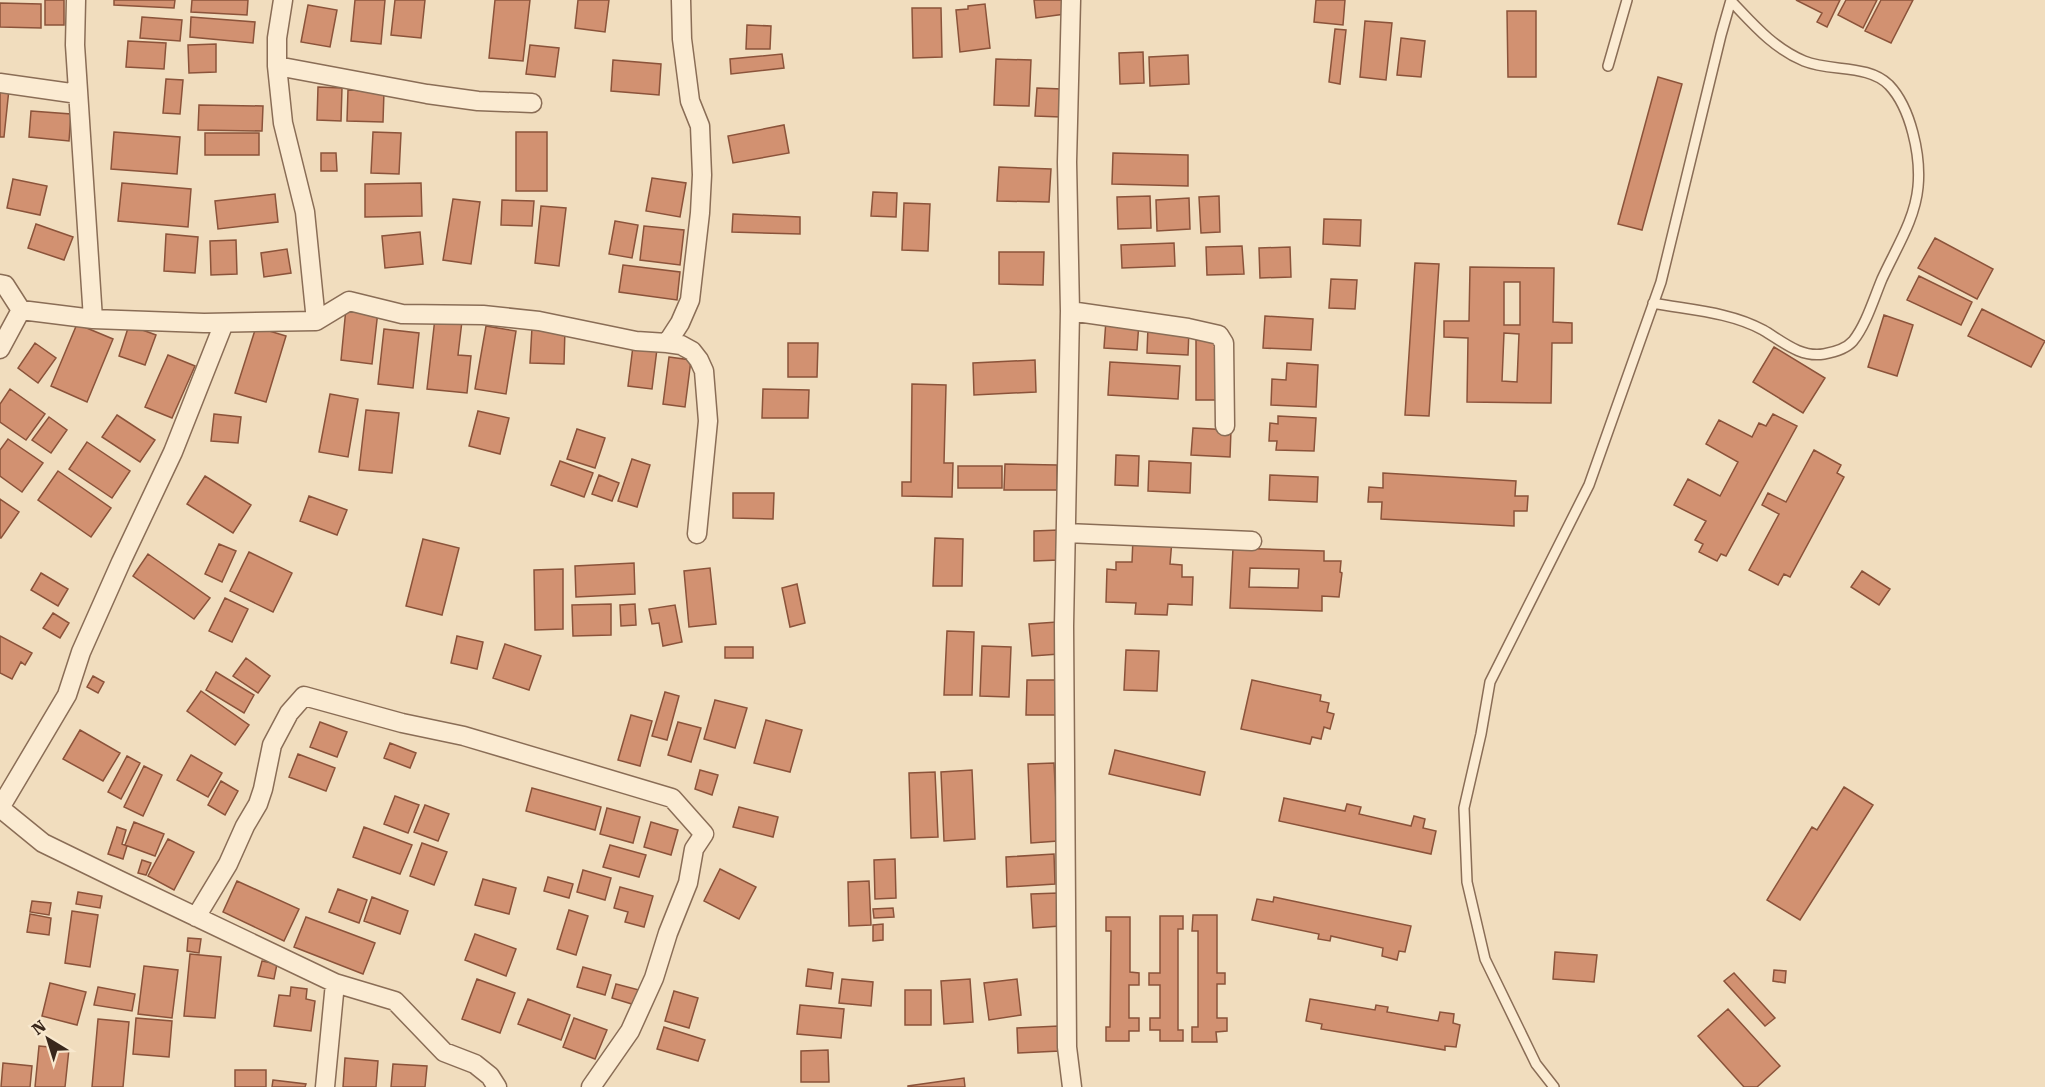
<svg xmlns="http://www.w3.org/2000/svg" width="2045" height="1087" font-family="'Roboto Serif',serif">
<style>
.building{fill:#d29171;stroke:#8b533a;stroke-width:1.5;fill-rule:evenodd}
.lines{fill:none;stroke-linecap:round;stroke-linejoin:round}
.lane-casing{stroke:#8a6d56;stroke-width:12}
.street-casing{stroke:#8a6d56;stroke-width:21}
.lane{stroke:#fbebd2;stroke-width:9}
.street{stroke:#fbebd2;stroke-width:18}
</style>
<rect width="100%" height="100%" fill="#f1ddbe"/>
<path class="building" d="M45,0h19v25h-19z
M114,0h61l-1,8 -60,-3z
M192,0h56l-1,15 -56,-3z
M355,0h30l-4,44 -30,-3z
M395,0h30l-4,38 -30,-3z
M495,0h35l-7,61 -34,-3z
M578,0h31l-4,32 -30,-4z
M1034,0h29l2,14 -29,4z
M1316,0h29l-2,25 -29,-3z
M1796,0h44l-13,27 -10,-5 5,-9z
M1846,0h31l-14,28 -25,-13z
M1881,0h32l-22,43 -26,-12z
M0,3l41,1v24l-41,-1z
M985,4l5,44 -30,4 -4,-42 12,-1v-3z
M308,5l29,5 -7,37 -29,-5z
M912,8h29l1,49 -29,1z
M1507,11h29v66h-28z
M142,17l40,3 -2,21 -40,-3z
M191,17l64,5 -2,21 -63,-6z
M1365,21l27,2 -6,57 -26,-3z
M747,25l24,1 -1,23h-24z
M1335,29l11,1 -6,54 -11,-2z
M1401,38l24,3 -4,36 -24,-2z
M128,41l38,2 -2,26 -38,-2z
M216,44v28l-27,1 -1,-28z
M530,45l29,3 -4,29 -29,-3z
M1143,52l1,31 -24,1 -1,-31z
M782,54l2,14 -53,6 -1,-15z
M1188,55l1,29 -39,2 -1,-29z
M996,59l35,1 -2,46 -35,-1z
M613,60l48,4 -2,31 -48,-4z
M1658,77l24,7 -40,146 -24,-6z
M166,79l17,1 -3,34 -17,-1z
M318,87l24,1 -1,33 -24,-1z
M0,88l9,1 -5,48h-4z
M1037,88l25,1 -1,28 -26,-1z
M348,90l36,1 -1,31 -36,-1z
M199,105l64,1 -1,25 -64,-1z
M31,111l40,3 -2,27 -40,-4z
M784,125l5,28 -56,10 -5,-27z
M114,132l66,5 -3,37 -66,-5z
M373,132l28,1 -2,41 -28,-1z
M516,132h31v59h-31z
M205,133h54v22h-54z
M321,153h15l1,18h-16z
M1113,153l75,2v31l-76,-2z
M999,167l52,2 -2,33 -52,-1z
M652,178l34,5 -6,34 -34,-6z
M13,179l34,7 -7,29 -33,-7z
M122,183l69,6 -3,38 -70,-6z
M421,183l1,33 -57,1v-33z
M873,192l24,1 -1,24 -25,-1z
M275,194l3,28 -60,7 -3,-28z
M1150,196l1,32 -33,1 -1,-32z
M1219,196l1,36 -19,1 -2,-36z
M1189,198l1,31 -33,2 -1,-31z
M453,199l27,3 -9,62 -28,-4z
M502,200l32,1 -2,25 -31,-1z
M904,203l26,1 -2,47 -26,-1z
M541,206l25,2 -7,58 -24,-3z
M733,214l67,3v17l-68,-2z
M1324,219l37,1 -1,26 -37,-2z
M615,221l23,4 -6,33 -23,-4z
M36,224l37,13 -9,23 -36,-12z
M644,226l40,4 -4,35 -40,-5z
M420,232l3,32 -38,4 -3,-32z
M166,234l32,3 -3,36 -31,-2z
M1935,238l58,31 -16,30 -59,-31z
M236,240l1,34 -26,1 -1,-34z
M1174,243l1,23 -53,2 -1,-23z
M1242,246l2,28 -37,1 -1,-28z
M1290,247l1,30 -31,1 -1,-30z
M287,249l4,24 -27,4 -3,-24z
M999,252h45l-1,33 -44,-1z
M1415,263l24,1 -10,152 -24,-1z
M623,265l57,7 -3,28 -58,-8z
M1470,267l84,1 -1,54 19,1v20h-20l-1,60 -84,-1 1,-64 -24,-1v-16h25zM1504,282h16v43h-16zM1504,333l15,1 -2,48 -15,-1z
M1919,276l53,26 -11,23 -54,-25z
M1331,279l26,1 -2,29 -26,-1z
M346,308l32,3 -6,53 -31,-4z
M1982,309l63,32 -14,26 -63,-31z
M1884,315l29,10 -16,51 -29,-9z
M1265,316l48,3 -2,31 -48,-2z
M435,318l27,3 -4,34 13,1 -4,37 -40,-4z
M1106,320l33,2 -2,28 -33,-2z
M77,324l36,15 -26,63 -36,-16z
M129,325l27,10 -11,30 -26,-9z
M486,326l30,5 -10,63 -31,-5z
M256,327l30,9 -20,66 -31,-9z
M532,327l33,1 -1,36 -34,-1z
M1148,327l41,2 -1,26 -41,-2z
M384,329l35,4 -6,55 -35,-4z
M1196,340h23l1,60h-24z
M35,343l21,15 -18,25 -20,-15z
M788,343h30l-1,34h-29z
M633,346l24,3 -5,40 -24,-3z
M1774,347l51,31 -22,35 -50,-31z
M168,355l27,11 -23,52 -27,-11z
M669,357l22,3 -6,47 -22,-3z
M1035,360l1,32 -62,3 -1,-32z
M1110,362l70,4 -2,33 -70,-4z
M1287,363l31,2 -2,42 -45,-2 1,-26 14,1z
M912,384l34,1 -2,78h9l-1,34 -50,-1v-14h9z
M10,389l35,25 -19,26 -26,-18v-18z
M763,389l46,1 -1,28h-46z
M330,394l28,5 -10,58 -29,-5z
M366,410l33,3 -7,60 -33,-3z
M478,411l31,7 -9,36 -31,-8z
M214,414l27,3 -3,26 -27,-2z
M1773,414l24,12 -71,130 -5,-2 -4,7 -18,-9 4,-8 -8,-4 11,-19 -32,-16 14,-26 32,17 18,-34 -32,-18 13,-24 33,17 7,-14 7,3z
M117,415l38,25 -15,22 -38,-25z
M1278,416l38,2 -2,33 -38,-1 1,-9h-8l1,-18 8,1z
M49,417l18,13 -16,23 -19,-13z
M1193,428l38,2 -1,27 -39,-2z
M577,429l28,9 -10,30 -28,-9z
M8,439l35,24 -21,29 -22,-16v-26z
M87,442l43,29 -18,27 -43,-29z
M1814,450l27,15 -4,8 7,4 -54,100 -6,-3 -6,11 -29,-15 30,-56 -17,-9 6,-12 18,9z
M1116,455l23,1 -1,30 -23,-1z
M632,459l18,6 -13,42 -19,-6z
M560,461l33,12 -9,24 -33,-12z
M1149,461l42,2 -1,30 -42,-2z
M1005,464l52,1v25h-53z
M958,466h44v22h-44z
M58,471l53,37 -20,29 -53,-37z
M1383,473l133,8 -1,15h13l-1,15h-13v15l-133,-7 1,-17h-14l1,-15 14,1z
M599,475l20,8 -7,18 -20,-7z
M1270,475l48,2 -1,25 -48,-2z
M205,476l46,29 -18,28 -46,-29z
M733,493h41l-1,26 -40,-1z
M309,496l38,14 -10,25 -37,-14z
M0,499l19,13 -18,26h-1z
M1059,530v30l-25,1v-30z
M935,538l28,1 -1,47h-29z
M1133,538l39,2 -2,24 12,1v12h11l-1,28 -24,-1 -1,11 -32,-1 1,-11 -30,-1 1,-33 9,1v-8h16z
M423,539l36,9 -17,67 -36,-9z
M219,544l17,7 -14,31 -17,-8z
M1233,548l91,3v10h17l-1,11 2,1 -3,24 -17,-1v15l-92,-3zM1250,568l49,1 -1,19 -49,-1z
M249,552l43,21 -19,39 -43,-21z
M148,554l62,44 -16,21 -61,-43z
M634,563l1,31 -59,3 -1,-31z
M710,568l6,56 -27,3 -5,-56z
M563,569v60l-28,1 -1,-60z
M1862,571l28,18 -11,16 -28,-18z
M41,573l27,16 -10,17 -27,-16z
M797,584l8,39 -15,4 -8,-39z
M225,598l23,11 -16,33 -23,-11z
M611,604v31l-38,1 -1,-31z
M635,604l1,21 -15,1 -1,-21z
M675,605l7,37 -19,4 -4,-23 -7,1 -3,-15z
M53,613l16,10 -9,15 -17,-10z
M1057,622l2,32 -27,2 -3,-32z
M947,631l27,1 -2,63h-28z
M0,636l32,17 -7,12 -4,-3 -9,17 -12,-6z
M457,636l26,6 -6,27 -26,-6z
M505,644l36,12 -12,34 -36,-12z
M982,646l29,1 -2,50 -29,-1z
M725,647h28v11h-28z
M1126,650l33,1 -2,40 -33,-1z
M246,658l24,18 -12,17 -25,-17z
M216,672l38,23 -10,18 -38,-23z
M93,676l11,6 -6,11 -11,-6z
M1027,680h30l-1,35h-30z
M1252,680l69,15 -1,6 9,2 -2,9 7,2 -4,15 -6,-2 -3,12 -9,-2 -2,7 -69,-15z
M201,691l48,34 -14,20 -48,-34z
M665,692l14,4 -12,44 -15,-4z
M715,700l32,8 -12,40 -31,-9z
M631,715l21,6 -12,45 -22,-6z
M766,720l36,10 -12,42 -36,-9z
M320,722l27,10 -10,25 -27,-10z
M678,722l23,6 -10,34 -23,-7z
M80,730l40,23 -17,28 -40,-22z
M390,743l26,10 -6,15 -26,-10z
M1115,750l90,22 -5,23 -91,-21z
M298,754l37,14 -9,23 -37,-14z
M191,755l31,18 -14,24 -31,-17z
M127,756l13,7 -19,36 -13,-7z
M1054,763l4,78 -27,2 -3,-79z
M144,766l18,9 -19,41 -19,-9z
M700,770l18,5 -6,20 -17,-6z
M972,770l3,69 -31,2 -3,-69z
M935,772l3,65 -27,1 -2,-65z
M221,781l17,10 -13,24 -17,-10z
M1844,787l29,18 -73,115 -33,-20 45,-73 5,3z
M532,788l69,19 -6,23 -69,-19z
M395,796l24,9 -11,28 -24,-9z
M1284,798l61,13 2,-7 14,3 -2,7 52,12 3,-10 11,3 -2,9 13,3 -5,23 -152,-33z
M425,805l24,9 -11,27 -24,-9z
M739,807l39,10 -5,20 -40,-10z
M607,808l33,9 -7,26 -33,-9z
M134,822l30,12 -9,22 -30,-11z
M651,822l27,8 -7,25 -27,-8z
M117,827l9,3 -4,14 5,2 -4,13 -15,-5z
M364,827l48,18 -12,29 -47,-17z
M168,839l26,13 -20,38 -26,-14z
M422,843l25,9 -13,33 -24,-9z
M610,845l36,10 -7,22 -36,-10z
M1054,854l1,30 -48,3 -1,-30z
M895,859l1,39 -21,1 -1,-39z
M142,860l9,3 -5,12 -8,-2z
M720,869l36,18 -17,32 -35,-18z
M583,870l28,8 -6,22 -28,-8z
M548,877l25,7 -4,14 -25,-7z
M483,879l33,9 -7,26 -34,-9z
M237,881l62,28 -15,32 -61,-29z
M869,881l2,44 -22,1 -1,-44z
M620,887l33,9 -9,31 -19,-5 3,-10 -14,-4z
M338,889l29,11 -8,23 -30,-11z
M78,892l24,4 -2,12 -24,-4z
M1058,893l2,33 -27,2 -2,-34z
M372,897l36,14 -8,23 -36,-13z
M1274,897l137,29 -6,26 -6,-1 -2,9 -15,-4 1,-8 -52,-12 -1,5 -12,-2 1,-5 -67,-14 5,-21 16,3z
M32,901l19,2 -2,12 -19,-3z
M893,908l1,9 -20,1 -1,-9z
M569,910l19,6 -12,39 -19,-6z
M72,911l26,4 -8,52 -25,-4z
M30,914l21,4 -2,17 -22,-3z
M1193,915h24v58h8v11h-8v34h10v13l-11,1 1,10h-25v-15h6v-96h-6z
M1160,916h23v13h-5v101h5v11h-23v-11h-10v-12h10v-33h-11v-12h11z
M306,917l69,26 -12,31 -69,-27z
M1106,917h24v55l9,1v12h-10v33h10v13h-10v10h-23v-14h4l1,-96h-5z
M883,924v16l-10,1v-16z
M475,934l41,15 -10,27 -41,-16z
M188,938l13,1 -2,14 -12,-2z
M1555,952l42,3 -3,27 -41,-3z
M190,954l31,3 -6,61 -31,-2z
M262,961l15,3 -3,15 -16,-3z
M144,966l34,4 -6,48 -34,-4z
M583,967l28,8 -6,20 -28,-8z
M808,969l25,4 -2,16 -25,-3z
M1774,970l12,1 -1,12 -12,-2z
M1734,973l41,45 -10,8 -41,-45z
M477,979l38,14 -15,40 -38,-14z
M842,979l31,3 -2,24 -32,-3z
M970,979l3,43 -29,2 -3,-43z
M1017,979l4,36 -32,5 -5,-37z
M50,983l36,9 -9,33 -35,-9z
M616,984l23,6 -4,15 -23,-7z
M98,987l37,7 -3,17 -38,-6z
M291,987l16,2 -1,10 9,2 -4,30 -37,-5 5,-31 11,1z
M905,990h26v35h-26z
M674,991l24,7 -9,30 -24,-7z
M528,999l42,16 -9,25 -43,-16z
M1310,999l65,11 1,-5 12,2 -1,5 51,9 2,-9 14,2 -1,9 7,2 -4,22 -11,-1v4l-124,-21 1,-5 -16,-3z
M800,1005l44,4 -3,29 -44,-4z
M1728,1009l52,57 -23,21h-13l-46,-51z
M136,1018l36,3 -3,36 -36,-3z
M574,1018l33,12 -12,29 -32,-12z
M98,1019l31,3 -6,65h-31z
M1059,1026l1,25 -42,2 -1,-25z
M664,1027l41,13 -7,21 -41,-12z
M39,1046l30,3 -4,38h-30z
M828,1050l1,32h-28v-31z
M345,1058l33,3 -2,26h-33z
M3,1063l29,3 -2,21h-29z
M393,1064l34,2 -2,21h-34z
M235,1070h31v17h-31z
M964,1078l1,9h-57v-1z
M273,1080l33,4 -1,3h-33z"/>
<g class="lines">
<defs>
<path id="lane" d="M1608,66l19,-66
M1653,303c37,7 77,9 110,27 19,11 37,28 61,24 11,-2 22,-5 29,-13 13,-16 21,-43 29,-62 13,-29 33,-59 36,-92 3,-31 -7,-79 -29,-102 -21,-21 -58,-13 -85,-24 -31,-13 -51,-37 -73,-60
M1554,1087l-18,-23 -51,-105 -18,-77 -3,-74 17,-74 9,-52 99,-197 72,-203 60,-247 10,-35"/>
<path id="street" d="M76,0l-1,45 18,274
M283,0l-6,38v28l6,57 22,89 11,109
M1071,0l-4,162 3,149 -6,315 3,421 5,40
M277,66l150,28 51,7 54,2
M0,83l78,11
M0,284l5,1 16,25 72,9 111,4 112,-2 33,-20 53,13 81,1 56,6 97,20 31,2 14,2 11,6 7,9 5,11 4,50 -11,113
M1070,311l118,17 31,7 5,8 1,83
M667,343l13,-20 10,-23 10,-87 2,-38 -2,-49 -10,-25 -8,-62 -1,-39
M0,349l21,-39
M1066,533l186,8
M0,808l43,35 76,37 216,103 60,18 49,51 31,12 15,12 7,11
M0,808l67,-113 14,-43 40,-90 52,-110 51,-129
M196,917l32,-53 17,-38 13,-22 5,-15 9,-44 17,-32 15,-17 98,27 62,13 208,62 32,36 -10,15 -6,34 -20,50 -14,45 -24,53 -39,56
M325,1087l10,-104"/>
</defs>
<use href="#lane" class="lane-casing"/>
<use href="#street" class="street-casing"/>
<use href="#lane" class="lane"/>
<use href="#street" class="street"/>
</g>
<g transform="translate(48 1039) rotate(322)" stroke="#f8e8ce" stroke-width="4.5" paint-order="stroke">
<path d="M0-4.5L10 22L0 15L-10 22Z" fill="#39271b"/>
<text y="-9" font-size="16" font-weight="bold" text-anchor="middle" fill="#39271b">N</text>
</g>
</svg>
